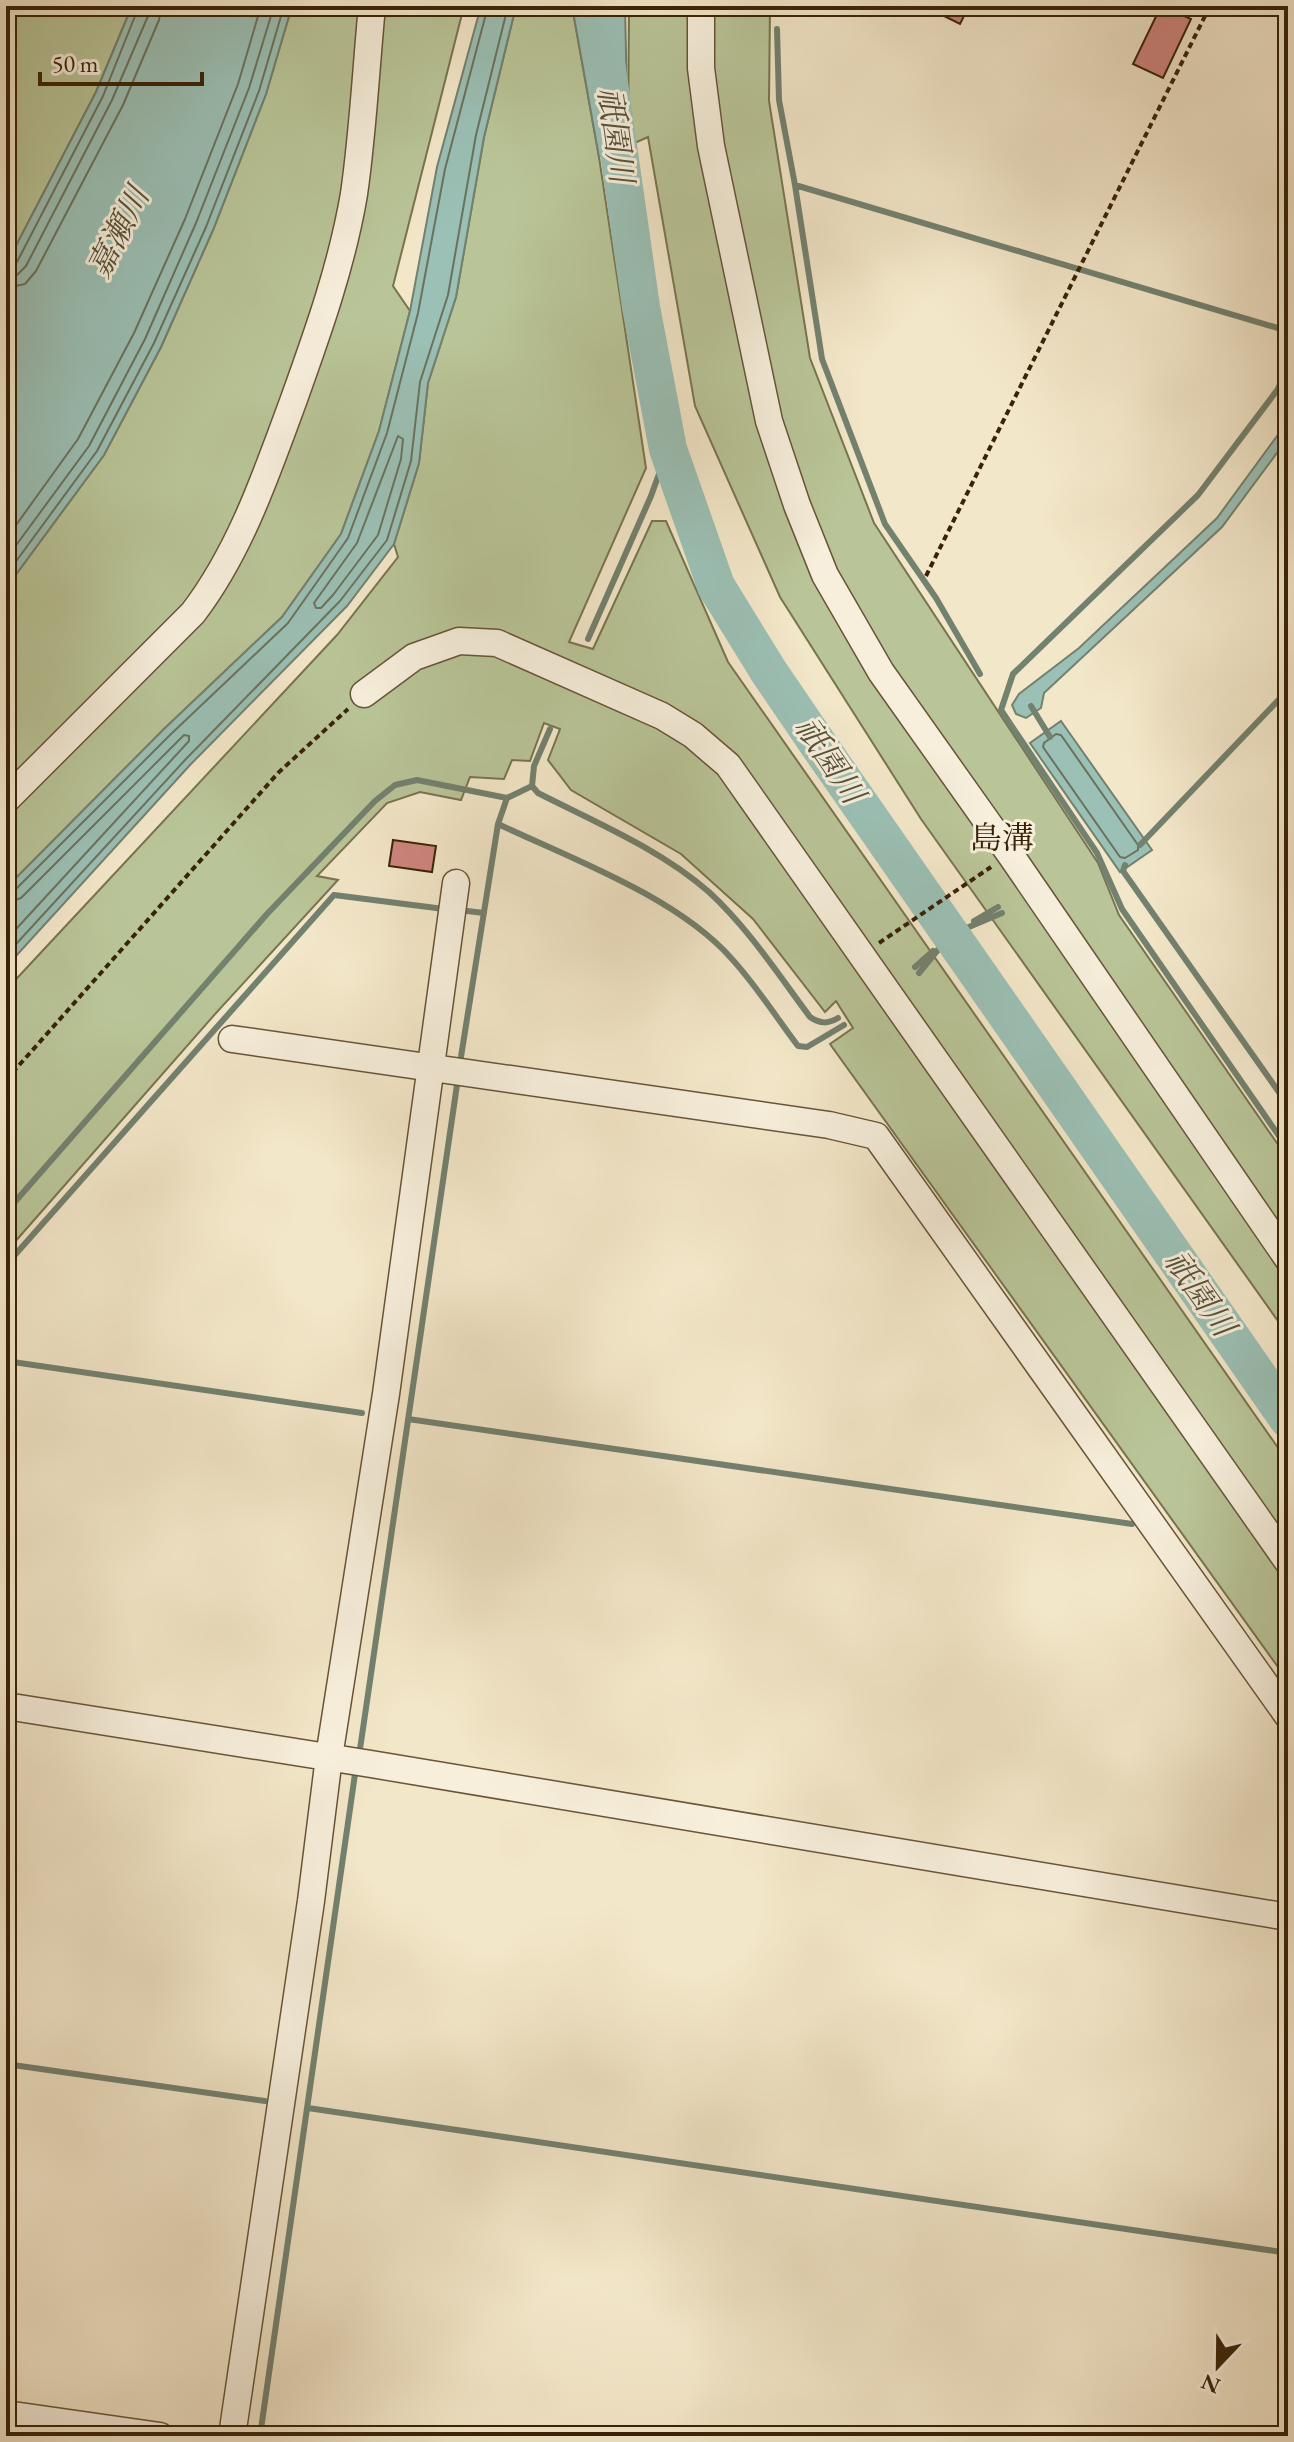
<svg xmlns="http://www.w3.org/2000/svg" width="1294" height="2442" font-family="'EB Garamond','Noto Serif JP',serif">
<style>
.green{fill:#b9c598;stroke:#78744f;stroke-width:2}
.water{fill:#9bc0b5;stroke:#73816f;stroke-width:2}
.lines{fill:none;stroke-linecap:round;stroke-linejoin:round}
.shore{stroke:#6a725e;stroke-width:2}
.stream{stroke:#73816f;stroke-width:6}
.river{stroke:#9bc0b5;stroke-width:38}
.building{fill:#cf857f;stroke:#382306;stroke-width:2}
.minor-casing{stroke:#675437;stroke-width:29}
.path{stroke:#382306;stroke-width:4;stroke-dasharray:6 4;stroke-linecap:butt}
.minor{stroke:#f7efdc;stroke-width:26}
.labels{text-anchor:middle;stroke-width:6;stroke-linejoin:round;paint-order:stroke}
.water-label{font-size:32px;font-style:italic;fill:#56523b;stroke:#f7efdc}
.neighbourhood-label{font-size:32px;fill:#382306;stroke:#f7efdc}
</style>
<rect width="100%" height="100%" fill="#f3e7c9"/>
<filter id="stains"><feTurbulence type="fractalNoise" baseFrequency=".0025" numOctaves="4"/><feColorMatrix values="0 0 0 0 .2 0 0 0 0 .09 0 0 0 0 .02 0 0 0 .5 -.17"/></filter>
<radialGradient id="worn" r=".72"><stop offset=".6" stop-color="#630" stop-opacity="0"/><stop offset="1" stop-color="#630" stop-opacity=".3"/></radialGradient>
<path class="green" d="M15,6h117l-36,86 -90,173v-242z
M292,6h172l-71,280 17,25 -31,120 -38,103 -59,83 -118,112 -158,159v-300l98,-133 57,-108 52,-117 53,-136z
M516,6h56l27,151 47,311 -77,174 24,7 59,-128h14l62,141 560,800v219l-458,-637 23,-16 -17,-27 -11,11 -72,-93 -72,-65 -110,-64 -23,-30 12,-31 -16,-6 -14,38 -18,-1 -8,19 -34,-2 -9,23 -41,-8 -33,11 -70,73 21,4 -122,133 -210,239v-262l331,-355 61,-78 -4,-13 25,-81 9,-80 28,-86 28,-160z
M629,6h141l-1,95 41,257 64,165 224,340 21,52 169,244v176l-367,-516 -141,-222 -85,-191 -47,-269 -20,9z"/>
<path class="water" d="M132,6h160l-26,88 -53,136 -52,117 -57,108 -98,133v-323l90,-173z
M481,6h35l-32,131 -28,160 -28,86 -9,80 -25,81 -47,62 -157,159 -184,202v-79l158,-159 118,-112 59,-83 38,-103 31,-120 27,-144z
M572,6h53l3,140 -29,11z
M1288,421v17l-66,89 -178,166 -3,15 -15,10 -10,-4 -4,-9 7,-11 60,-46 138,-130z
M1061,721l91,129 -32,22 -90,-129z"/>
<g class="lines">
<path class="shore" d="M580,6l24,136 4,3 11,-6 -2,-133
M590,6l10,52 4,3 4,-4 -1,-51
M6,266l11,-4 86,-166 36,-90
M6,276l11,-1 9,-9 86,-166 36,-84 1,-10
M6,288l19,-4 11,-13 87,-166 36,-85 2,-14
M398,436l5,3 -2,20 -23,76 -45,60 -12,13h-5l-2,-5 43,-60z
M6,539l72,-100 56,-106 51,-114 53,-135 23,-78
M6,559l83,-113 56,-107 51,-116 53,-135 25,-82
M6,575l91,-124 57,-108 52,-116 53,-136 25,-85
M1056,734l5,1 77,110v5l-13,8 -5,-1 -77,-110 1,-4z
M6,893l9,-3 155,-155 118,-112 60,-85 39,-105 31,-120 27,-144 43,-163
M6,903l15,-5 163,-163 5,1v5l-183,199
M6,955l179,-195 155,-159 47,-61 24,-79 9,-79 28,-87 28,-160 32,-129"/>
<path class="stream" d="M777,29l2,71 16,85 27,174 63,165 51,74 44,76
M795,185l486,144
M1288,365l-10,24 -80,106 -185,179 -12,36 96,143 25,56 166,240
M588,639l63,-143 17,-47
M1031,706l19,31
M532,786l6,7c57,29 122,56 171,99 39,36 69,82 101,125 10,7 18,7 28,1
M532,786l2,-20 16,-37
M498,824l9,-26
M1140,845l148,-155
M1125,865l-2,6 165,234
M459,910l25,3
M974,921l24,-14
M915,967l18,-16
M919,973l31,-38 52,-22
M460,1063l38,-239c74,35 179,73 233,134 25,27 45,59 67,88l9,1 37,-22
M6,1212l261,-298 108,-113 20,-16 22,-5 90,18 25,-12
M6,1265l328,-370 110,14
M6,1361l356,52
M408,1419l724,105
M359,1756l99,-678
M6,2064l259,37
M308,2108l980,145
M260,2436l96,-669"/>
<path class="river" d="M598,6l43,301 27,142 48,137 53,86 49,72 470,675"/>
</g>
<path class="building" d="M924,6h45l-9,18z
M1161,6l30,13 -28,59 -30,-14z
M393,840l43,6 -4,26 -43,-6z"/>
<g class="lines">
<defs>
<path id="minor" d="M701,6v62l10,78 58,275 28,84 28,70 56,97 129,182 278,405
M364,694l50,-37 45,-16 38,2 165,73 31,19 35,30 560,797
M6,800l187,-187c48,-63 74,-141 101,-214 24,-67 48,-134 60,-205 9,-62 12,-126 18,-188
M232,1039l597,86 47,11 412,580
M6,1706l365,58 917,153
M6,2414l154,22
M232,2436l79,-535 18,-144 57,-363 70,-511"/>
</defs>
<use href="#minor" class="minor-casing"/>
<path class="path" d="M926,576l284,-570
M879,943l112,-76
M6,1080l272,-307 70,-64"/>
<use href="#minor" class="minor"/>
</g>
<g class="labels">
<g class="water-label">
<text transform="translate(616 135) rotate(82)" y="11">祇園川</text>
<text transform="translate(118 232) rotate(-63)" y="11">嘉瀬川</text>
<text transform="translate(830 760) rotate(56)" y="11">祇園川</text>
<text transform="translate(1200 1293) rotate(55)" y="11">祇園川</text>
</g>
<g class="neighbourhood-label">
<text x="1002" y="849">島溝</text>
</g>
</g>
<rect width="1294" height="2442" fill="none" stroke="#f3e7c9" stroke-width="32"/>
<rect x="8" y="8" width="1278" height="2426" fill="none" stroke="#382306" stroke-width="4"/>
<rect x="16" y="16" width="1262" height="2410" fill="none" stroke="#382306" stroke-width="2"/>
<g transform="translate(1218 2366) rotate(202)" stroke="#f7efdc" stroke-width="6" paint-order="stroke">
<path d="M0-6L14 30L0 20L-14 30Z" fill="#382306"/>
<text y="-12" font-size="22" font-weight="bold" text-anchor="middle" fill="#382306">N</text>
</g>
<path d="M40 72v12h162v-12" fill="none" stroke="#382306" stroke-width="4"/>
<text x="52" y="72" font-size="24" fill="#382306" stroke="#f7efdc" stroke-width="6" paint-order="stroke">50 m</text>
<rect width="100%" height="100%" filter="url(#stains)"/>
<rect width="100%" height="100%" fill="url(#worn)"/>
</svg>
